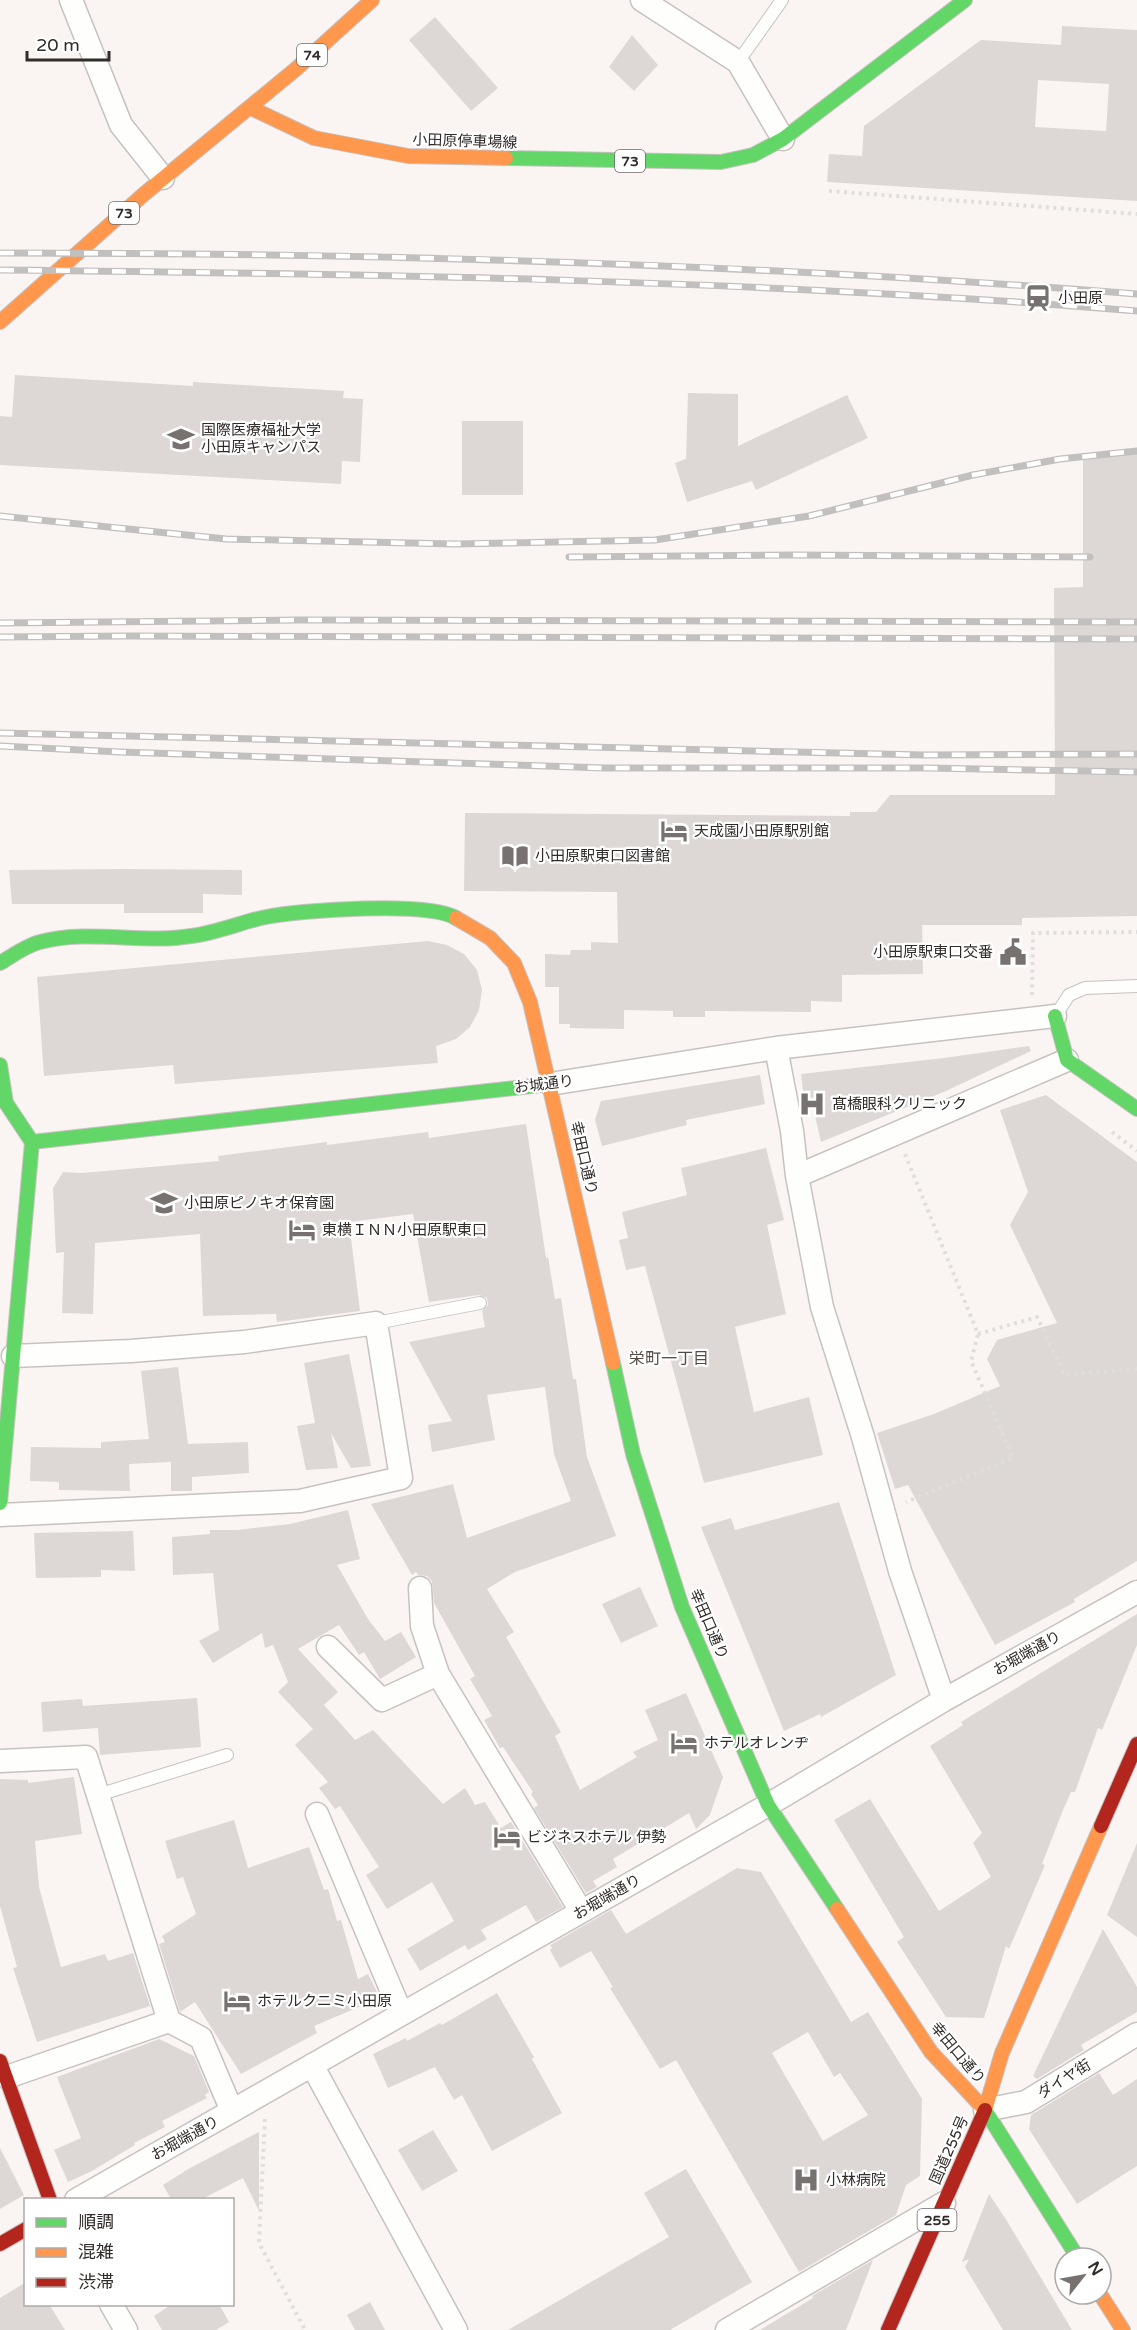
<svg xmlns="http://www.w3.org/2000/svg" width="1137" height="2330" font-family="'Varela Round','Noto Sans JP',sans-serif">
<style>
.building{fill:#ddd8d6;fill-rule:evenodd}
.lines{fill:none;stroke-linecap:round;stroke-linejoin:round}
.lane-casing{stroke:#c7c2c0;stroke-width:14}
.street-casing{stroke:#c7c2c0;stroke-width:25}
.fast-casing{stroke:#c7c2c0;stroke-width:16}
.slow-casing{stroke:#c7c2c0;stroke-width:16}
.jam-casing{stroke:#c7c2c0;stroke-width:16}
.path{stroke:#e0dedd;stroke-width:4;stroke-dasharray:3 4.5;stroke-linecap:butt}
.lane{stroke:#fefefd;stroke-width:12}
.street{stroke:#fefefd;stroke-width:22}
.fast{stroke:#63d668;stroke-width:14}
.slow{stroke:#ff974d;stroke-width:14}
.jam{stroke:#b3261e;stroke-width:14}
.rail-casing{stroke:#c2c0bf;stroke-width:7}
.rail{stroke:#fff;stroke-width:4.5;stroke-dasharray:14;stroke-linecap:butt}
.labels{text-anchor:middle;stroke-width:4.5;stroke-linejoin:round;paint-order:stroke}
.shield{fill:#fff;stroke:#6f6b69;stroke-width:1.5}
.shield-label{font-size:14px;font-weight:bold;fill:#312c29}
.street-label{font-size:15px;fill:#312c29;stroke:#fff}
.poi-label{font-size:15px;fill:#312c29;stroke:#fff;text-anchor:start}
.neighbourhood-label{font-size:16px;fill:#564a45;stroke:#fff}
</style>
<rect width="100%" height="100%" fill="#faf5f3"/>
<path class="building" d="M435,17l63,71 -27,23 -62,-71z
M1062,26l75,4v171l-310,-19 2,-28 33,2 2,-30 117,-86 80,5zM1038,80l71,4 -3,47 -71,-4z
M632,35l26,30 -24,26 -25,-24z
M15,375l178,11v-4l151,9 -1,7 20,1 -3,63 -18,-1 -1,23 -341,-19v-49l12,1z
M688,393l50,1v52l109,-51 21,43 -112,52 -4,-9 -65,21 -12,-39 11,-4z
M462,421h61v74h-61z
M1137,452v464l-115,2v7h-100l1,49 -81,1v27l-31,-1v11l-106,-1v6h-32v-6l-49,-1v19l-54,-1v-4h-11v-37h-14v-33l25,1 1,-5h20v-8l27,1 -1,-51 -153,-1 1,-78 385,3v-4h26l14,-17h165l-1,-207 29,-1v-130z
M124,869l118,1v25l-39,-1v19h-79v-9h-112l-3,-34z
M428,941l19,4 17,9 13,16 5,20 -3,20 -9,17 -14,12 -20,7 2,17 -263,21 -2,-19 -129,11 -7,-99z
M1029,1046l2,5 -85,40 -125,51 -10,-44 -7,2 -3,-26 143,-16z
M760,1075l5,29 -79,16 1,5 -85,21 -7,-26 6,-19z
M1046,1095l91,67v399l-63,38 1,3 -80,43 -87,-160 -13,4 -18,-56 57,-19 66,-28 -13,-27 10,-19 60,-17 -47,-98 18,-33 -28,-82z
M526,1124l20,134 2,-1 7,42 6,-1 12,81h3l11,78 29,79 -101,36 -28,17 27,43 -8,5 55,95 -6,4 25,54 57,-33 -4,-5 25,-12 -13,-30 41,-17 37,84 -13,38 -14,14 -7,-16 -76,46 4,8 -24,14 4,6 -11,6 -52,-85 4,-3 -7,-11 2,-2 -30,-45 -3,1 -16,-28 8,-4 -22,-37 5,-3 -41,-73 -2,-22 -5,-5 -9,-1 -2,-3 -4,3 -41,-71 82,-20 14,54 104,-37 -17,-47 -9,-67 -58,8 8,45 -63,12 -4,-27 24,-4 -43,-79 76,-15 -3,-16 6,-6 -1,-7 -8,-3 -50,7 -16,-88 -64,8 11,89 -83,11 -1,-8 -73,2 -3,-82 -105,9 -2,71 -31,-1 2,-61 -8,1 -3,-65 10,-16 19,1 137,-12 -1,-5 109,-14v3l101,-13 1,6z
M766,1148l18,72 -17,5 19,89 -51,13 19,85 55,-15 14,58 -119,28 -59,-217 -19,4 -7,-30 9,-2 -6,-26 65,-17 -6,-27z
M349,1354l22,112 -20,2 -20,-35 7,35 -32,2 -9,-44 18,-3 -11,-60z
M178,1367l10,77 60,-2 1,31 -57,4v14h-21v-29l-42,2 1,27 -71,-1v-8l-29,-1 1,-34 70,1v-6l48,-3 -8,-68z
M839,1502l57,173 -75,42 -1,-3 -36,17 -83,-204 30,-9 4,12z
M348,1510l12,49 -23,6 31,54 17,22 16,-9 15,25 -36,22 -16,-27 -5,3 -20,-30 -41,24 40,43 -14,13 31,35 18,-10 70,74 22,-16 10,17 10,-3 16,26 10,-6 52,85 -27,15 -10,-17 -45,25 6,9 -19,11 -3,-5 -45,26 -13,-22 47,-28 -22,-39 -45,27 -21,-34 13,-8 -39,-61 -5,3 -16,-21 9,-6 -33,-37 18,-16 -35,-37 10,-10 -15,-37 -8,3 -3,-15 -49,30 -14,-22 20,-11 -6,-57 -40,2 -1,-38 38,-3v-4h27l53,-6z
M133,1531l2,40 -34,-1v7l-65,1 -2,-45z
M640,1587l18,39 -37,17 -19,-39z
M1137,1614v31l-35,85 -4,-2 -23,64h-4l-8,18 -21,54 3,1 -36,84 -3,-3 -22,72 -38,-1 -49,-75 7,-5 -70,-117 36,-21 69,112 52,-34 -18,-34 9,-10 -52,-87 33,-21 -2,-3z
M197,1698l4,49 -101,8 -2,-27 -55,4 -2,-30 41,-3 1,7z
M74,1777l8,57 -47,7 4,46 22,80 44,-13 3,7 25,-8 17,53 -113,36 -24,-74 4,-1 -17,-61v-127l28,1v3z
M234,1820l14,48 61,-21 15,43 4,-1 9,32 4,-1 17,59 10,-5 12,24 -66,28 3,7 -76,41 -46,-72 -15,10 -21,-68 6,-2 -3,-6 34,-22 -13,-37 -6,2 -12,-38z
M1137,1843v94l-30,-22z
M737,1868l24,4 90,150 17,-10 54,87 -2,77 -14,9 -10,30 -97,57 -123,-212 -16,9 -50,-81 3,-1 -22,-36 -31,17 -10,-18 2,-2 -2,-3 61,-35 15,24zM808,2032l26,45 6,-4 28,42 -45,26 -51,-88z
M1103,1929l34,58v25l-56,33 3,5 -47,29 -4,-3z
M497,1993l37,64 -2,2 30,54 -70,38 -30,-56 -8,5 -19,-33 -47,21 -15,-34 33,-16 1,3 33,-18 2,2z
M159,2039l35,17 15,36 -4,3 2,3 -45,23 3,6 -31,16 1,2 -43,26 -24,11 -14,-32 27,-12 -24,-61z
M1099,2073l14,22 24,-16v87l-60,38 -48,-75 2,-14z
M433,2130l25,41 -36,20 -24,-41z
M259,2132v79l-16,-33 -41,21h-31l-8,-14 27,-17z
M0,2148l24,47 -24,14z
M686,2169l66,113 -82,48h-162l161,-93 -25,-44z
M989,2194l18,27 65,109h-69l-38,-63 4,-8 -7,3z
M873,2260l-27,70h-86l53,-32 -1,-2z
M26,2282v22h23l16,26h-65v-32z
M370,2302l15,28h-30l-8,-15z
M172,2304h47l10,18 -13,8h-54l-8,-14z"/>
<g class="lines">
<defs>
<path id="lane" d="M738,62l44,-62
M1056,1015l13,-20 16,-7 52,-2
M376,1323l104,-20
M98,1795l129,-40"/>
<path id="street" d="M71,0l50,125 42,53
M642,0l96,62 45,77
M776,1048l16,83 5,45 25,131 41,130 37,134 44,129
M550,1084l226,-36 279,-32
M797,1176l270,-116
M0,1515l300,-14 101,-23 -25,-155 -132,19 -113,9 -118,5
M420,1588l2,38 16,48
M328,1647l54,53 56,-26 143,237
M0,1761l86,-4 83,264 -162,56
M317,1814l84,199
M169,2021l32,17 31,73
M312,2065l144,265
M985,2110l41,-8 111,-68
M76,2200l692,-395 176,-105 193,-108
M111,2304l15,26
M727,2330l217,-127"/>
<path id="fast" d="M506,158l215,4 32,-7 30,-16 182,-139
M0,963c12,-7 27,-18 40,-21 50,-13 102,2 151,-6 26,-3 50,-14 75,-19 35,-7 162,-16 190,1
M1055,1016l12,44 70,49
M0,1065l6,38 26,39 -32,361
M32,1142l518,-58
M613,1363l20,91 49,153 86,198 69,104
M985,2110l93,148"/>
<path id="slow" d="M251,108l63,30 94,18 98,2
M0,322l143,-127 153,-126 76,-69
M456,918l34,20 24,25 16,39 83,361
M837,1909l94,143 54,58
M985,2110l17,-57 99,-227
M1100,2294l23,36"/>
<path id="jam" d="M1101,1826l36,-82
M0,2061l50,139
M0,2244l26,-15
M888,2330l97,-220"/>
</defs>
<use href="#lane" class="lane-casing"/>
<use href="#street" class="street-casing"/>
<use href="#fast" class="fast-casing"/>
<use href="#slow" class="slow-casing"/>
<use href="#jam" class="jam-casing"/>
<path class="path" d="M829,191l308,23
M1032,995l1,-62 104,-1
M1112,1132l25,19
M905,1154l73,180 -7,27 42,97 -107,44
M978,1334l59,-17 28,58 72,-6
M265,2119l-6,124 46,87"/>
<use href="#lane" class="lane"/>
<use href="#street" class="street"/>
<use href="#fast" class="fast"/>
<use href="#slow" class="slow"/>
<use href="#jam" class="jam"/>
<defs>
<path id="rail" d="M0,253c379,0 759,11 1137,41
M0,270c379,4 759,10 1137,41
M0,516l226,23 228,5 201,-4 154,-24 164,-41 87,-16 77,-8
M569,557l224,-2 297,2
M0,623l300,-3 837,2
M0,637l128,-1 1009,3
M0,733l924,22 213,-1
M0,746l120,6 485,16h323l209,4"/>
</defs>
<use href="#rail" class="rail-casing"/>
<use href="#rail" class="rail"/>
</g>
<defs>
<symbol id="station-bare" viewBox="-9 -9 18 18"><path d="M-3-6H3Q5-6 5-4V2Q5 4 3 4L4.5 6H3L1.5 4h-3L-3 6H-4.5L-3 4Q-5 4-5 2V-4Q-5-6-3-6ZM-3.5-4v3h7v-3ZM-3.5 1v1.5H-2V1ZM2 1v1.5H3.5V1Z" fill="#777270" stroke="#fff" stroke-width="2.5" paint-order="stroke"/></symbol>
<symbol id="university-bare" viewBox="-9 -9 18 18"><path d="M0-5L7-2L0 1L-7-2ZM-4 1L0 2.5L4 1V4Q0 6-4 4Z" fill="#777270" stroke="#fff" stroke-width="2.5" paint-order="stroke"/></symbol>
<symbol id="hotel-bare" viewBox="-9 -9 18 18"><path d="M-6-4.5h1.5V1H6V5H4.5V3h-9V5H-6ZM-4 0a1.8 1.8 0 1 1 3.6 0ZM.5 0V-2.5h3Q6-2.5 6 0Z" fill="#777270" stroke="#fff" stroke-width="2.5" paint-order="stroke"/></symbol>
<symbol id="library-bare" viewBox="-9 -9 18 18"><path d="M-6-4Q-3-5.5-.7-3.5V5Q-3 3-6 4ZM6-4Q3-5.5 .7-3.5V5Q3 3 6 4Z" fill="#777270" stroke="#fff" stroke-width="2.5" paint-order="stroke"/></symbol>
<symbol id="civic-bare" viewBox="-9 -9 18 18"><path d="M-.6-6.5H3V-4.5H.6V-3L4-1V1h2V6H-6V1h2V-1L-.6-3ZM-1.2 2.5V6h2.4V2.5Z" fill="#777270" stroke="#fff" stroke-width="2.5" paint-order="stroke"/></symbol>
<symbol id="hospital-bare" viewBox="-9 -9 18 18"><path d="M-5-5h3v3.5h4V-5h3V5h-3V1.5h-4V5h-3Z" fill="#777270" stroke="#fff" stroke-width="2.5" paint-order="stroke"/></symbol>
<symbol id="school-bare" viewBox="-9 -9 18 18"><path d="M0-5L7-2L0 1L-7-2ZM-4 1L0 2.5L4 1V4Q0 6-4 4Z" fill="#777270" stroke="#fff" stroke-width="2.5" paint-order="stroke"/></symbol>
</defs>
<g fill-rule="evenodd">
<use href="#station-bare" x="1019" y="279" width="38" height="38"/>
<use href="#university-bare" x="162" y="420" width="38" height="38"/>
<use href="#hotel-bare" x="655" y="812" width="38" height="38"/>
<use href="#library-bare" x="496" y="837" width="38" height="38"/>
<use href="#civic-bare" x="994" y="933" width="38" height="38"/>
<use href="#hospital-bare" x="793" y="1085" width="38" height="38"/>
<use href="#school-bare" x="145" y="1184" width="38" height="38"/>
<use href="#hotel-bare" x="283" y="1211" width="38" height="38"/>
<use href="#hotel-bare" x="665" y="1724" width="38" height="38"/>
<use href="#hotel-bare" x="488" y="1818" width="38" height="38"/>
<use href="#hotel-bare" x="218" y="1982" width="38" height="38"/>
<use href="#hospital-bare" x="787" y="2161" width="38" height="38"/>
</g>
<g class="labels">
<g class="shield">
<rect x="297" y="44" width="30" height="22" rx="4.5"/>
<rect x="615" y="150" width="30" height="22" rx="4.5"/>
<rect x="109" y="202" width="30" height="22" rx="4.5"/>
<rect x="917.5" y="2209" width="39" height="22" rx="4.5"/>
</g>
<g class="shield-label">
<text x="312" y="60">74</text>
<text x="630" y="166">73</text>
<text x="124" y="218">73</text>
<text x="937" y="2225">255</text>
</g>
<g class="street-label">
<text transform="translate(465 141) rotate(2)" y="5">小田原停車場線</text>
<text transform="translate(544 1084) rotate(-7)" y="5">お城通り</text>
<text transform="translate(584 1158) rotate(77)" y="5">幸田口通り</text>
<text transform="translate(709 1624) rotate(67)" y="5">幸田口通り</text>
<text transform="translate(1027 1653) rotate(-29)" y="5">お堀端通り</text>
<text transform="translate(607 1897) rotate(-30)" y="5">お堀端通り</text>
<text transform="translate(958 2053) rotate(50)" y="5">幸田口通り</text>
<text transform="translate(1064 2079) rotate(-32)" y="5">ダイヤ街</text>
<text transform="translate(185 2138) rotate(-29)" y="5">お堀端通り</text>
<text transform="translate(949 2150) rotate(-66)" y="5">国道255号</text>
</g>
<g class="poi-label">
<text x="1058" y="303">小田原</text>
<text x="201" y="435">国際医療福祉大学<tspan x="201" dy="17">小田原キャンパス</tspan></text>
<text x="694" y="836">天成園小田原駅別館</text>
<text x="535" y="861">小田原駅東口図書館</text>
<text x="993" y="957" text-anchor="end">小田原駅東口交番</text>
<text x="832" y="1109">髙橋眼科クリニック</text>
<text x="184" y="1208">小田原ピノキオ保育園</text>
<text x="322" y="1235">東横ＩＮＮ小田原駅東口</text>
<text x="704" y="1748">ホテルオレンヂ</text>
<text x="527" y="1842">ビジネスホテル 伊勢</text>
<text x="257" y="2006">ホテルクニミ小田原</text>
<text x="826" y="2185">小林病院</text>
</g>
<g class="neighbourhood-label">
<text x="669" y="1364">栄町一丁目</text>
</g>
</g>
<rect x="24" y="2198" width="210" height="108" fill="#ffffff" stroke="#adaba9" stroke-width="1.5"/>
<rect x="36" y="2218" width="30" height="9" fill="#63d668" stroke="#adaba9" stroke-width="1.5"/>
<text x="78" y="2228" font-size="18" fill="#312c29">順調</text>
<rect x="36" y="2248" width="30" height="9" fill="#ff974d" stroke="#adaba9" stroke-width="1.5"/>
<text x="78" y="2258" font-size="18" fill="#312c29">混雑</text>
<rect x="36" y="2278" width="30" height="9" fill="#b3261e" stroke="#adaba9" stroke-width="1.5"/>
<text x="78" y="2288" font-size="18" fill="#312c29">渋滞</text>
<g transform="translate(1083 2276) rotate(59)"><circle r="28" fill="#ffffff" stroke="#adaba9" stroke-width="1.5"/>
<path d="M0-4.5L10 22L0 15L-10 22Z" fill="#777270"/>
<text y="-9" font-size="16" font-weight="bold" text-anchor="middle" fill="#312c29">N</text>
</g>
<path d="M27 51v9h82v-9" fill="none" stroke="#312c29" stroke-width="3"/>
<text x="36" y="51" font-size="18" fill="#312c29" stroke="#ffffff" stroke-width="4.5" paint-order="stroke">20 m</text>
</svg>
